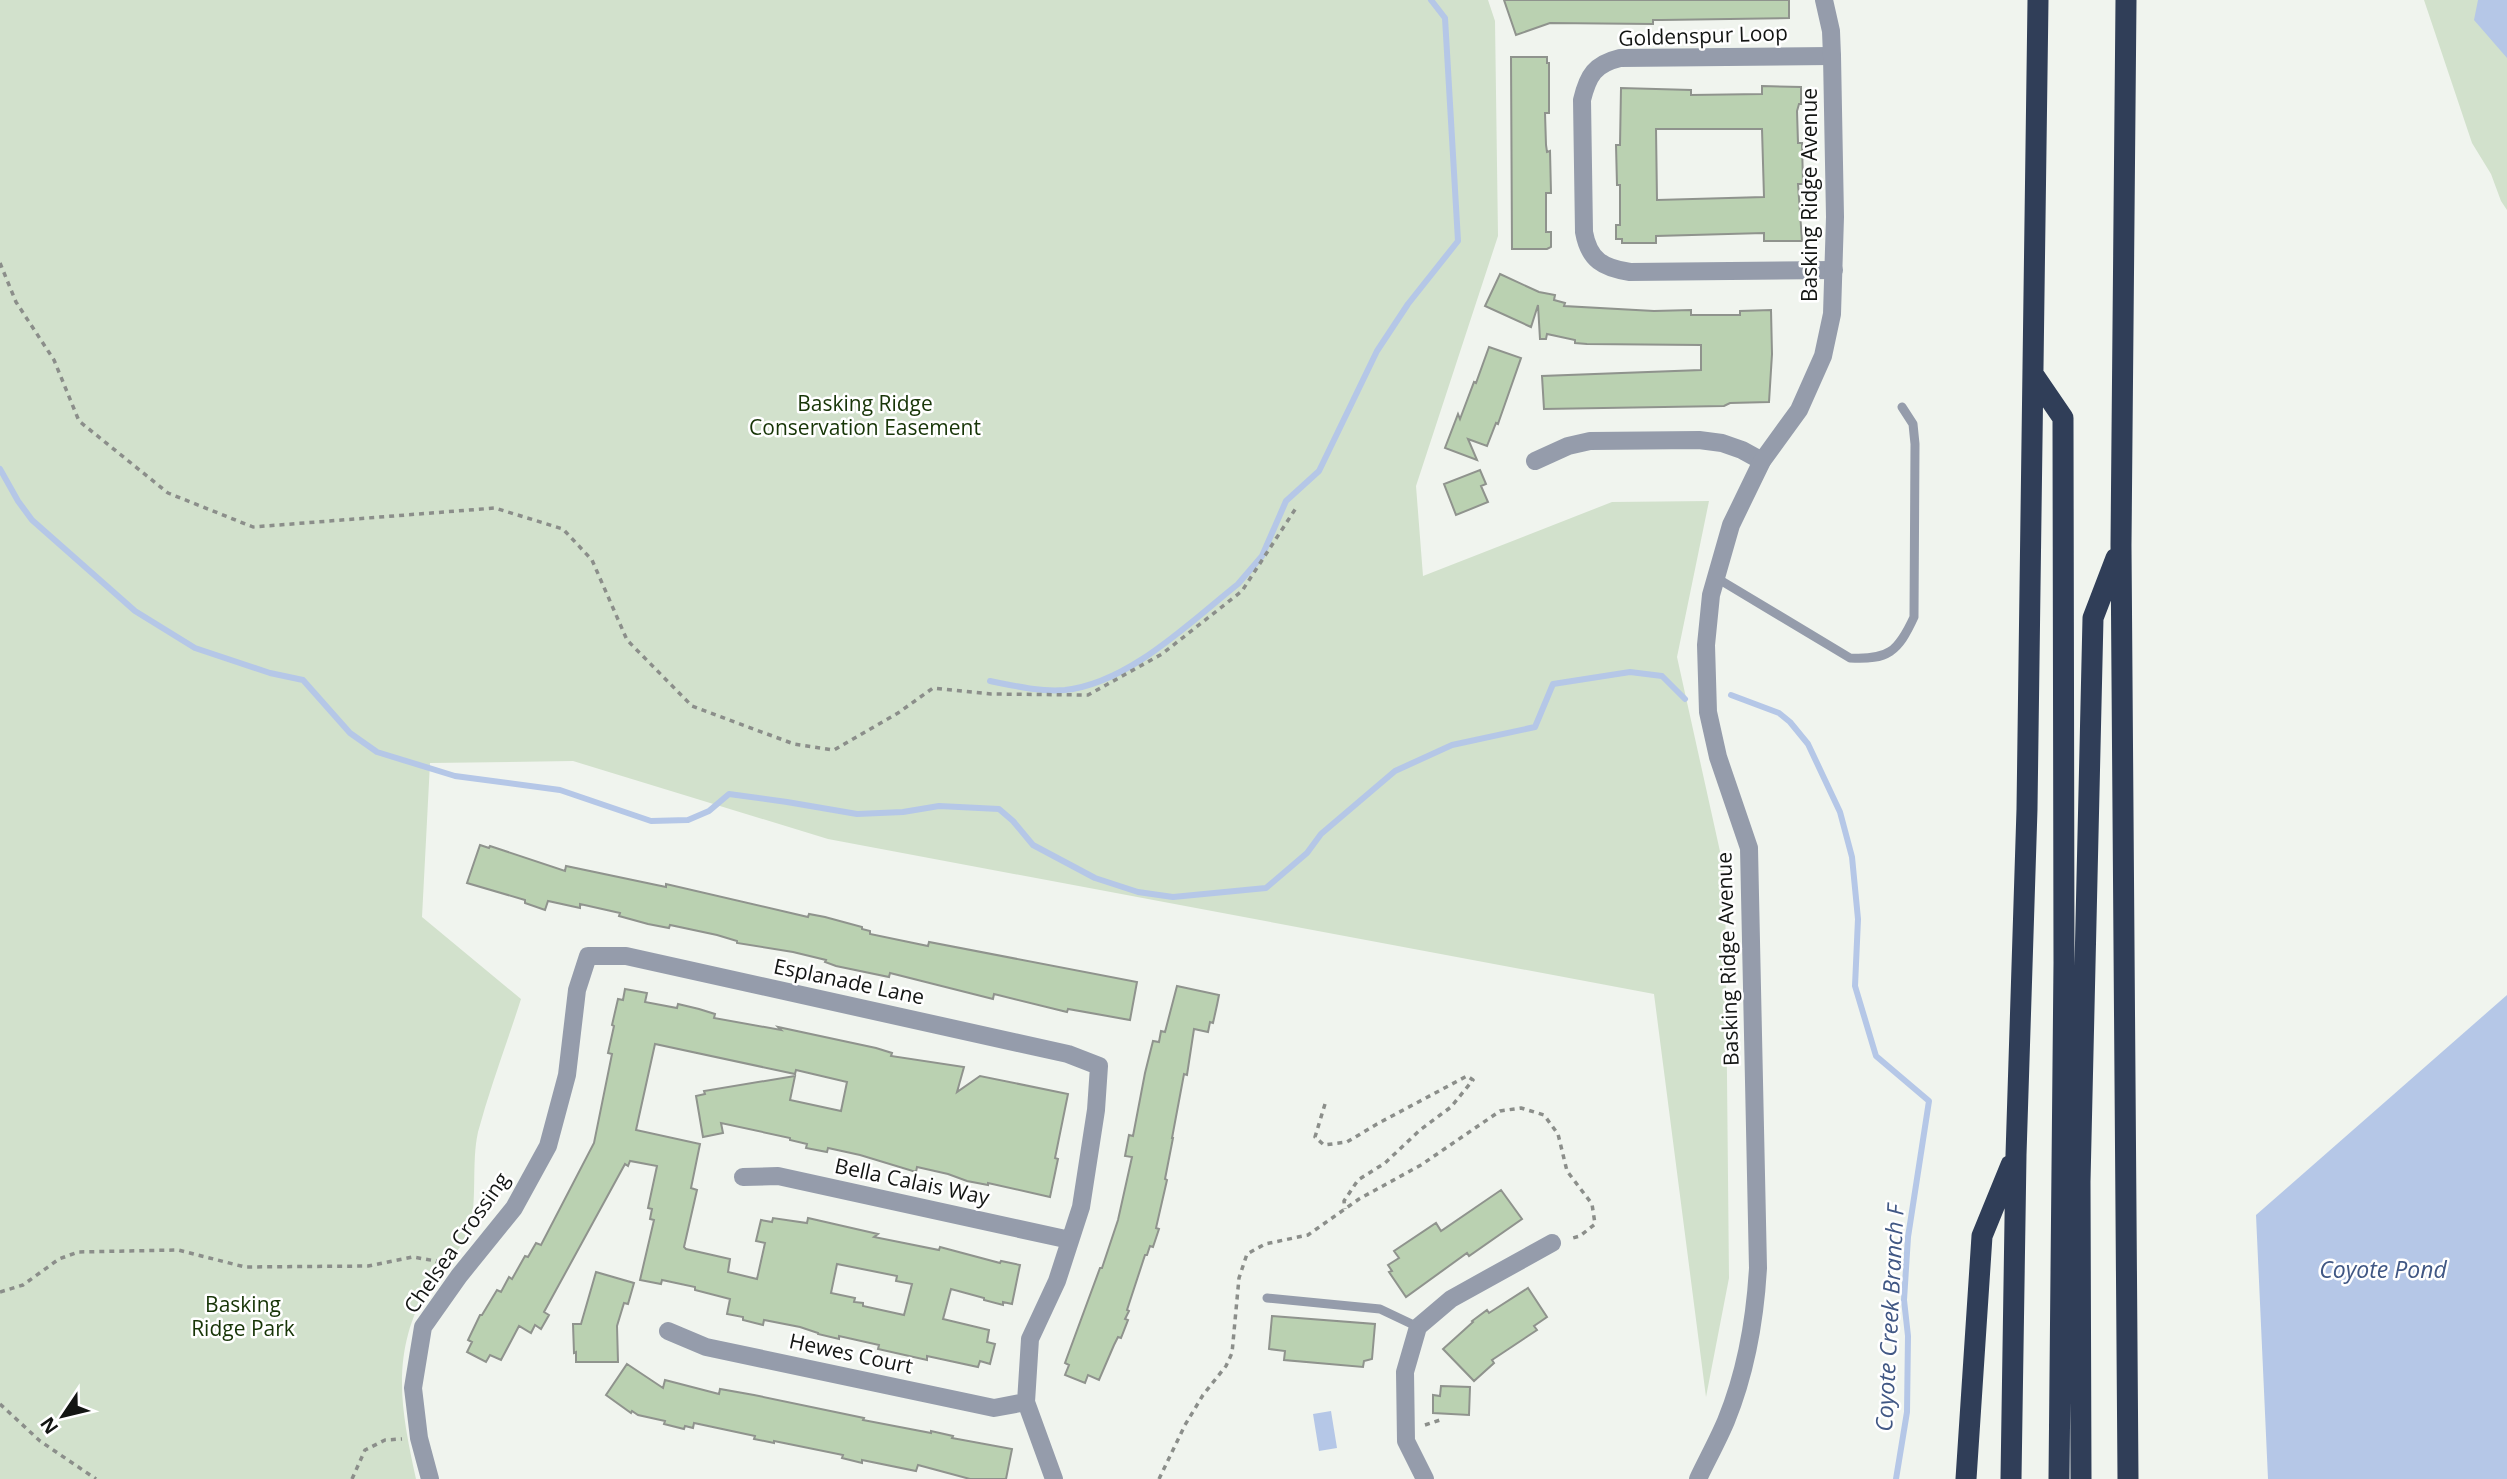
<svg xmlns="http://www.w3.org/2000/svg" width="2507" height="1479" font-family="'Open Sans',sans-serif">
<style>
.green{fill:#d2e1cc}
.water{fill:#b5c7e7}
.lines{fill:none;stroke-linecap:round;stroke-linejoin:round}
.stream{stroke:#b5c7e7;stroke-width:6}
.building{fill:#bad1b1;stroke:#8f938d;stroke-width:2;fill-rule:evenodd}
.path{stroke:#8b8e8a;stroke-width:3.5;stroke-dasharray:5 5;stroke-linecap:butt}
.service{stroke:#959cab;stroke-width:9}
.minor{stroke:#959cab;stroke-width:18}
.tertiary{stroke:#959cab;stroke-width:18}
.motorway{stroke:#303e58;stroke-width:21}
.labels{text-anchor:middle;stroke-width:5;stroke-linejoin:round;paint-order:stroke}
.street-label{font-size:21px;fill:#131513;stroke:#fff}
.park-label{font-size:21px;fill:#173507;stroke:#fff}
.water-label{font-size:23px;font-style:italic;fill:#405784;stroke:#fff}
</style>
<rect width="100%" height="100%" fill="#f0f4ee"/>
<path class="green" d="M0,0h1488l7,21 3,215 -82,250 7,90 189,-74 97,-1 -32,156 48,217 4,404 -23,119 -52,-403 -826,-155 -255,-78 -143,2 -8,154 99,82c-14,44 -31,88 -43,133 -7,31 0,69 -9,101 -3,12 -31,36 -39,50 -40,68 -30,123 -14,196h-416z
M2424,0h83v210l-6,-9 -10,-27 -19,-31z"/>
<path class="water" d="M2478,0h29v58l-33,-38z
M2507,995v484h-239l-12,-264z
M1331,1411l6,37 -18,3 -6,-37z"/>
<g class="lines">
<path class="stream" d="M0,469l18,32 14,19 103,91 60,37 75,25 33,7 47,53 27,19 78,24 105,14 91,31 37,-1 21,-9 20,-17 58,8 70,12 46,-2 36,-6 60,3 14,12 20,24 62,33 43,14 35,5 93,-9 41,-35 14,-19 74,-63 57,-26 83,-18 18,-43 77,-12 32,4 23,23
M990,681c25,5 50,11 75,9 64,-7 124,-67 173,-106l24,-28 24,-55 33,-30 58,-120 31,-47 50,-63 -13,-223 -14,-18
M1731,695l48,18 11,9 18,22 32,68 12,45 6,62 -3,67 21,70 53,45 -21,136 -4,63 4,36 -1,76 -11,67"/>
</g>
<path class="building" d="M1504,0h285v18l-127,2h-9v4l-103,-1 -34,12z
M1511,57h36v6h2v50h-4l1,32 1,7 3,-1 1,42h-5v39h5v15l-4,2h-35z
M1762,86l39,1v17h-2l-2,7 1,32h4l1,41h-5l4,57h-38v-8l-108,3v7h-34v-4h-6v-14h4v-40h-3l-1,-40h4l1,-57 70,2v5l71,-1zM1656,129h106l2,68 -107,3z
M1500,274l39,18 16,3 -1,5 11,3 -1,3 90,5 37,-1v5h49v-4l31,-1 1,44 -3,48 -39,1 -6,3 -180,3 -2,-33 159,-6v-25l-114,-1 -12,-1v-3l-28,-6 -1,5h-6l-2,-34 -7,22 -46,-21z
M1489,347l32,11 -22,63 -1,3 -2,-1 -9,23 -19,-7 9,21 -32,-12 13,-34 2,5 14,-37 2,1z
M1480,470l6,14 -5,2 7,16 -32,13 -12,-31z
M480,845l9,3 1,-2 75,25 1,-5 100,21v-3l142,33 1,-3 16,3 37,10v2l8,2v3l58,12 1,-4 208,40 -7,38 -62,-11 -1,3 -73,-18 -1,5 -103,-26 -1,4 -53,-11 -11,-4 1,-2 -33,-8 -56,-9v-2l-20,-6 -47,-10 -1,3 -21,-4 -29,-8 1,-3 -40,-9v4l-32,-7 -3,9 -20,-7v-3l-58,-17z
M1177,986l42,9 -2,10 -4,18 -3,-1 -2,10 -14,-3 -7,46 -3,-1 -12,64h1l-8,41 2,1 -11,48 3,1 -6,18 -3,-1 -3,9h-2l-18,55 2,1 -4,8 3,1 -7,18 -3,-1 -4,8 -15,35 -11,-5 -3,8 -20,-8 4,-10 -4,-2 35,-95h2l16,-48 14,-63 -7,-1 4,-21 4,1 12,-63 8,-32 6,1 2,-11 4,1z
M625,989l22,4 -2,9 32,6 1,-4 21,5 16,5 -1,4 67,12 -3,-3 98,21 16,5 -1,3 73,11 -7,25 23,-16 88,18 -13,64 3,1 -8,38 -62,-14v2l-21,-4 -19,-7 -31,-7 -1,5 -56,-17 -32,-7 -1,4 -21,-4 1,-4 -17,-4v-2l-69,-15 2,10 -20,4 -7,-41 9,-2 -1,-3 91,-15 -5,24 51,11 6,-29 -51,-12 -1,4 -140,-30 -19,86 64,14 -9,44 6,2 -13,57 2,2 44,10 -2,13 29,7 8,-36 -9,-2 5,-21 11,2 1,-4 34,5 1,-5 70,16 -4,3 65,13 1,-3 60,16 1,-2 19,4 -8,39 -9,-2v3l-19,-5v-2l-33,-9 -8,30 46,11 -2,12 8,2 -5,20 -10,-3 -2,6 -51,-11v4l-49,-11 1,-4 -40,-9v3l-21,-5v-1l-18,-6 -36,-7 -1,5 -20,-5v-3l-16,-3 3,-15 -35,-9v-3l-33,-7 -1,4 -21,-4 14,-60 -4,-1 2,-10 -4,-1 9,-42 -27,-5 -2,5 -3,-2 -81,148 5,3 -8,14 -6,-4 -4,8 -12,-7 -18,34 -11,-5 -4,7 -19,-10 5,-10 -4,-2 12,-25h2l15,-25 4,2 8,-15 3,2 13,-23 3,1 8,-14 5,2 53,-102 18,-89 -4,-1 6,-27 -2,-1 6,-26 5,1zM837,1264l60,12 -1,5 16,3 -8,31 -41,-9v-3l-9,-1 1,-4 -24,-5z
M1501,1190l21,29 -53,37 -2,-3 -61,44 -17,-25 3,-1 -4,-6 11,-7 -5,-7 42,-28 5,8z
M596,1272l38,11 -6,21 -4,-1 -7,23 1,36h-42v-10l-2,1 -1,-29h8z
M1528,1288l19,29 -13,9 3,4 -45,30 2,3 -20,18 -31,-32 30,-27 -1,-1 15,-11 2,3z
M1272,1316l103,8 -3,35 -8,2 -1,6 -79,-7 1,-9 -16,-2z
M627,1364l36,24 2,-8 54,14 1,-5 34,6 110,23 -1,2 68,13v-2l22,5 -1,2 60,11 -6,30h-36l-52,-14 -2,6 -54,-11v3l-20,-5 1,-3 -69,-14v2l-20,-4 1,-3 -61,-13 -1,5 -8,-2 -1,3 -20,-5 1,-3 -27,-6 -6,-4 -1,2 -25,-18z
M1441,1386l29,1 -1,28 -36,-2v-18l7,1z"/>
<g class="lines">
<path class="path" d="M0,263l16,39 38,58 25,61 89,72 85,34 242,-19 68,21 29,31 35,80 65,66 102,38 40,6 64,-37 35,-25 58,6 97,1 74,-41 80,-63 54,-83
M1325,1104l-10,33 9,8 23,-3 30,-18 90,-48 6,4 -22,27 -31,23 -35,33 -27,17 -14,21 1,8
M0,1292l23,-7 36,-26 19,-7 100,-2 67,17 123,-1 45,-9 23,4 8,5
M0,1404l40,37 56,38
M1425,1425l15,-5
M352,1479l13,-29 20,-10 17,-1
M1159,1479l26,-54 18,-30 23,-29 6,-13 7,-75 8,-24 18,-10 43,-9 51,-36 62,-34 79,-54 21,-3 23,7 14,19 9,37 25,33 3,20 -15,12 -11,3"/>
<path class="service" d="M1715,577l135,81c38,2 48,-6 64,-41l1,-173 -2,-20 -11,-17
M1267,1298l113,11 38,18"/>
<path class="minor" d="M1832,56l-212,2c-25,6 -32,17 -38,42l2,132c5,28 19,36 46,40l204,-2
M1535,461l33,-15 22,-5 109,-1 23,3 20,7 20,11
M743,1177l35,-1 292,64
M668,1331l38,16 288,61 32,-6
M430,1479l-11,-41 -6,-50 10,-61 36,-51 55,-68 34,-62 19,-71 10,-85 11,-34h38l442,98 31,12 -3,44 -15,97 -24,74 -27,58 -4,63 28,77
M1425,1479l-19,-38 -1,-69 13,-45 33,-28 101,-56"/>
<path class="tertiary" d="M1698,1479c9,-19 20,-39 28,-58 20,-49 29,-101 32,-153l-9,-420 -31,-91 -10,-45 -2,-67 5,-50 20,-70 31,-64 37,-51 24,-54 9,-42 3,-97 -3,-161 -1,-25 -7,-31"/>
<path class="motorway" d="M2126,0l-5,545 7,934
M2035,377l28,41 1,544 -5,517
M1966,1479l16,-243 29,-71
M2011,1479l5,-324 11,-346 11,-809
M2081,1479l-1,-297 13,-564 23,-60"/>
</g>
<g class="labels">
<g class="street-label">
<text transform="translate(1703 36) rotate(-2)" y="7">Goldenspur Loop</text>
<text transform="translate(1810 195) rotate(-90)" y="7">Basking Ridge Avenue</text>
<text transform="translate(1728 959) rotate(-92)" y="7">Basking Ridge Avenue</text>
<text transform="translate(849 982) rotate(12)" y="7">Esplanade Lane</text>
<text transform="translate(912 1182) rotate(12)" y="7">Bella Calais Way</text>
<text transform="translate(457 1243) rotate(-55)" y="7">Chelsea Crossing</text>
<text transform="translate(851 1354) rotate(12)" y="7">Hewes Court</text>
</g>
<g class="park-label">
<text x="865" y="411">Basking Ridge<tspan x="865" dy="24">Conservation Easement</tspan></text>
<text x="243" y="1312">Basking<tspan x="243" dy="24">Ridge Park</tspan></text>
</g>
<g class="water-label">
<text x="2383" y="1278">Coyote Pond</text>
<text transform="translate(1890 1318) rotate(-87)" y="8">Coyote Creek Branch F</text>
</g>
</g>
<g transform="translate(63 1416) rotate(235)" stroke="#ffffff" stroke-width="5" paint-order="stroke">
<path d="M0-5L12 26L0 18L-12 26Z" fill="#131513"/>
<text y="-10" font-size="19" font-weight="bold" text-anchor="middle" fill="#131513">N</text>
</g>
</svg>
